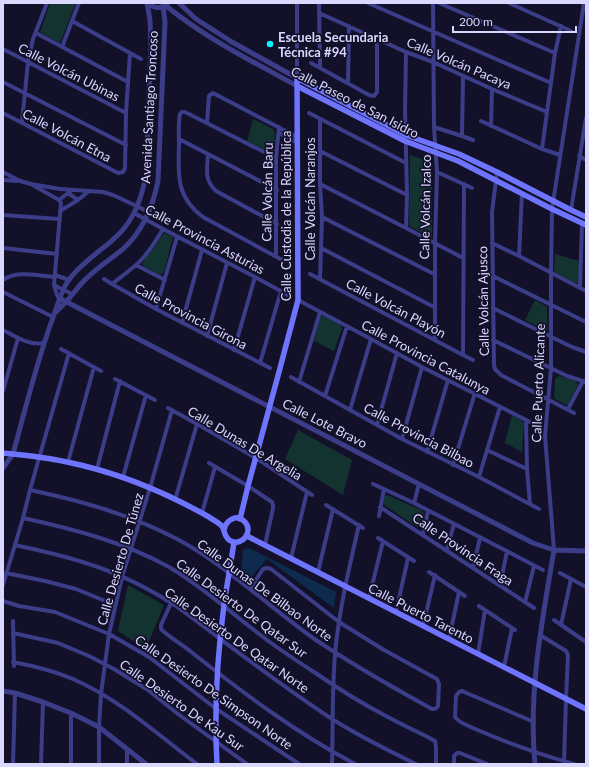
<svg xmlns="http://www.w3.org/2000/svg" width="589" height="767" font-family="Lato,sans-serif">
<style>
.green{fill:#133330}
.water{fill:#0e2a4e}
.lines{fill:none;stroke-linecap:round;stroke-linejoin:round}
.minor{stroke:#3b3d88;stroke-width:4}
.tertiary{stroke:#3b3d88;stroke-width:5}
.secondary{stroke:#6f74ff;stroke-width:5.5}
.poi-dot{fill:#04f6ff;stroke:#131029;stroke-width:1.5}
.labels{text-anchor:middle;stroke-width:3.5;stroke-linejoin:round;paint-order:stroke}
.poi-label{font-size:13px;font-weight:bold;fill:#dad8ff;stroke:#131029;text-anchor:start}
.street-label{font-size:13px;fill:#dad8ff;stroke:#131029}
</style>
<rect width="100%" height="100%" fill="#131029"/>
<path class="green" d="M50,3h26l-16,40 -20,-11z
M253,119l20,10 2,4 -1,17c-1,2 -3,3 -5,2l-22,-11z
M410,155l22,7v76l-23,-12z
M164,233l9,4 -9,35 -2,2 -2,1 -15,-8 -2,-2 -1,-2 10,-13z
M555,254l24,7v20l-1,2 -2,1 -20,-11 -2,-2z
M535,300l12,7 1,23 -2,1 -21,-11z
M322,316h2l16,8 2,5 -8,22 -20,-10 6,-23z
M559,376l16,5 2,2 1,2 -10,19 -2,1 -11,-6 -1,-2 1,-18z
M512,415l9,5 3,3 -2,29 -17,-9z
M298,430l54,30 -9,35 -58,-36z
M387,495l34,15 3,3 -2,13 -3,1h-2l-33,-22v-8z
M128,585l36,20 -18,44 -28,-18z"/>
<path class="water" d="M249,548l87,44 -2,16 -67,-49 -17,20 -9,-6 2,-23z"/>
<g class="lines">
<path class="minor" d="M297,3v75
M319,3l1,65
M368,3l183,80
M433,3l1,124 3,45 -2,71v97
M439,3l116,50
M509,3l62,28
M319,13l87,39 27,10 59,27 55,23
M72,21l69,38
M36,33l92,49
M62,47l17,-44
M3,49l123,64
M406,52l-1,57 2,86 -1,33
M311,63l58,32 5,1 3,-4v-54
M3,82l123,63
M348,83l1,-57
M3,113l115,60 5,-1 2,-4 1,-55 4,-60
M309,113l97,50
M481,121l61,28 18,6
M22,122l6,-60 5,-23 14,-36
M207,122l2,-26 1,-1 3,-2 84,44
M491,126l1,-37
M434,127l28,9 11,4
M279,133l19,10
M462,136l1,-60
M179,139l98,51
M542,149l13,-96 6,-27
M320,151l87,44
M208,155c-1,14 -4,25 8,36l61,33
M579,156l7,4
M276,158l-91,-46h-3l-2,2c-2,9 -1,21 -1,31 -1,30 -3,52 24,72l81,44
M3,172l17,9 11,3 28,16
M437,172l35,16
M497,172l-5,40 2,153 1,4 6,6 73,38
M3,180l14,1
M31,184l29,5 43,3 10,3 36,17
M320,184l86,44 57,30
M68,193l10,7
M59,200l2,3 -7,82 3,10 2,3
M59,200l13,-10
M571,210l15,-92
M60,211l18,-11 11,-9
M134,213l29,16 92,48 33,18
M3,215l56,4
M322,217l112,57
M492,243l27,13 67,35
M3,248l54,6
M321,248l113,59
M276,256v-98l3,-31
M519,256l3,-63
M136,265l29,15
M310,274l153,81 10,5
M55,275l14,5
M493,276l93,46
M104,279l8,5 44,25 114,59
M320,279l2,-62 -2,-33v-65
M3,280c14,-10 35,-4 52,-3
M112,284c10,-8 22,-16 31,-26 8,-9 14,-19 20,-29
M54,285l18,9
M580,288l2,-65
M3,292l50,25
M298,300l73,39 51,28 112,57
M493,308l79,39 14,5
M156,309l21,-72
M182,323l20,-73
M3,330c13,7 27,16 41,13
M207,336l20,-73
M493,340l74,36 19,6
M61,349l40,22
M234,350l21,-73
M463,355l1,-171
M260,363l21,-72
M291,377l111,62 77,38 60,32
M115,379l40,21
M299,382l21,-70
M3,391l15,-53
M325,396l22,-70
M168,408l29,16 59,34 56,37
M568,409l15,-28
M350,410l21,-71
M526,420l1,49 3,35
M377,425l20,-72
M402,439l20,-72
M487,450l40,19
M427,452l21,-72
M68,462l26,-95
M209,463l39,23 24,16 1,3v3l-8,37
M453,465l22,-72
M97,469l23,-88
M123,477l23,-82
M479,477l21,-70
M373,484l41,19 129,67
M30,490c52,11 102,25 149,50 49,27 89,66 134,98 38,26 79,49 119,71 3,0 4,0 6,-3l1,-22 -2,-5 -53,-29 -45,-28 -68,-53 -4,-1 -4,1 -13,20
M175,500l22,-76
M414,503l5,-19
M326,505l37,23
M380,507l154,101
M202,513l13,-46
M379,516l5,-27
M23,518c50,11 101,24 146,49 37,22 68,51 102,76 14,10 29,20 43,29 23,16 47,31 72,44 16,9 33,16 49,25l1,6v17
M423,534l5,-23
M378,538l36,23
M15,545c18,4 36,8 54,13 37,10 75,27 107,48 52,38 102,78 156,113 27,17 55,31 84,45
M447,550l7,-26
M554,550l-9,-114 6,-68v-95l1,-64 32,-206
M291,558l16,-66
M473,568l7,-30
M318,572l15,-63
M429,572l36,24
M6,573l39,8 31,8 39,16
M560,573l26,14
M3,585l20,-67 7,-28 39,-137
M500,586l7,-35
M369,598l14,-57
M3,601l16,5 36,6 54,22 40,23 66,51 84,56
M525,602l9,-36
M171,603l-10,22v4l2,2c8,7 18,13 27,20 52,41 106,82 165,113
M479,606l36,24
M396,612l12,-54
M554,620l32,22
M13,621l1,45
M561,625l10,-46
M423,626l12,-51
M13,633l45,10 31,13 25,13 34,21 30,24 69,50
M540,635l26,16 2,4 -2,44 -2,62
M449,639l10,-47
M478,654l7,-44
M13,662c21,4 41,9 60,17 46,20 84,55 124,85
M504,667l8,-39
M534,722l-72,-31 -3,1 -3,4 -1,21c4,6 12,8 18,11 32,14 68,27 101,36
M13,764l2,-71
M41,764l2,-62
M71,764v-51
M99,764v-37l2,-33 8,-60 13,-57 28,-89 22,-78
M127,764v-15
M332,764c1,-37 0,-73 3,-110 4,-44 14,-86 24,-129
M454,764v-8l3,-3h3l27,11"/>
<path class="tertiary" d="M148,3c6,6 14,6 20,0
M179,3l17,16 36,23 65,36
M165,5c40,33 87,56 132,81
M59,298l474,245 21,7 32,1
M56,312c3,-3 7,-7 11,-11 7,-8 12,-16 20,-23 11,-11 24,-19 36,-29 20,-18 30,-43 35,-68l7,-159 -2,-16
M3,468l10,-14c12,-44 23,-89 38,-131 5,-13 8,-25 14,-37 8,-14 22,-25 34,-35 7,-5 14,-11 21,-18 15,-16 23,-39 26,-60l5,-130 -1,-23 -3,-17
M3,691l12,2 28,9 28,11 28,14 47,37
M535,764c-7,-71 7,-143 19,-214"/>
<path class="secondary" d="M297,86l108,55 53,20 94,48 34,16
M3,453c21,2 43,4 64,9 49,10 98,30 142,55 4,3 9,5 13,9 3,5 2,10 7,14 12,8 25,-8 16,-18 -8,-9 -19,-2 -21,8
M240,519l8,-33 31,-114 19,-72 -1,-222 109,57 53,19 38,18 74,38 15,7
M247,536l339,173
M217,764c-3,-53 0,-106 7,-159 3,-21 7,-42 10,-63"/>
</g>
<circle class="poi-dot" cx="270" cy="44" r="4"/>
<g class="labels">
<g class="poi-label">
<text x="278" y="42">Escuela Secundaria<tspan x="278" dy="15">Técnica #94</tspan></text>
</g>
<g class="street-label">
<text transform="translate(459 63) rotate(23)" y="5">Calle Volcán Pacaya</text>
<text transform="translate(69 72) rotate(27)" y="5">Calle Volcán Ubinas</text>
<text transform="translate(355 102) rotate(27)" y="5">Calle Paseo de San Isidro</text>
<text transform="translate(149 107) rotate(-87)" y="5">Avenida Santiago Troncoso</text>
<text transform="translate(67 135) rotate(28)" y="5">Calle Volcán Etna</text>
<text transform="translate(267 192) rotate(-89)" y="5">Calle Volcán Baru</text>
<text transform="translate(310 199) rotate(-90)" y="5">Calle Volcán Naranjos</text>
<text transform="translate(425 207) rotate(-89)" y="5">Calle Volcán Izalco</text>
<text transform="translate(286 216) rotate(-90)" y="5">Calle Custodia de la República</text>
<text transform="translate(205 239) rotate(28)" y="5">Calle Provincia Asturias</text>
<text transform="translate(483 301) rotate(-91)" y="5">Calle Volcán Ajusco</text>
<text transform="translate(396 308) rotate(28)" y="5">Calle Volcán Playón</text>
<text transform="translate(191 316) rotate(28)" y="5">Calle Provincia Girona</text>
<text transform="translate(426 357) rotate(28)" y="5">Calle Provincia Catalunya</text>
<text transform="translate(538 383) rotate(-88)" y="5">Calle Puerto Alicante</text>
<text transform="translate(325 423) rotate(27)" y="5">Calle Lote Bravo</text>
<text transform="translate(419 435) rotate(28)" y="5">Calle Provincia Bilbao</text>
<text transform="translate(245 443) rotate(31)" y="5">Calle Dunas De Argelia</text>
<text transform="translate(463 549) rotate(34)" y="5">Calle Provincia Fraga</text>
<text transform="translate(120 559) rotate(-74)" y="5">Calle Desierto De Túnez</text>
<text transform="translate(265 590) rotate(36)" y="5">Calle Dunas De Bilbao Norte</text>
<text transform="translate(242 608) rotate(36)" y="5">Calle Desierto De Qatar Sur</text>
<text transform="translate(421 613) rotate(27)" y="5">Calle Puerto Tarento</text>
<text transform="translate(237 640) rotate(35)" y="5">Calle Desierto De Qatar Norte</text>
<text transform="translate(214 692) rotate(35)" y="5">Calle Desierto De Simpson Norte</text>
<text transform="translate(182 705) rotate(35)" y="5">Calle Desierto De Kau Sur</text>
</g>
</g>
<rect width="589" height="767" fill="none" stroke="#dad8ff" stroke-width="8"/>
<path d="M453 26v6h123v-6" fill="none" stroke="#dad8ff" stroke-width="2"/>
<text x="459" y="26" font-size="12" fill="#dad8ff" stroke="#131029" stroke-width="3" paint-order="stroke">200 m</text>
</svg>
